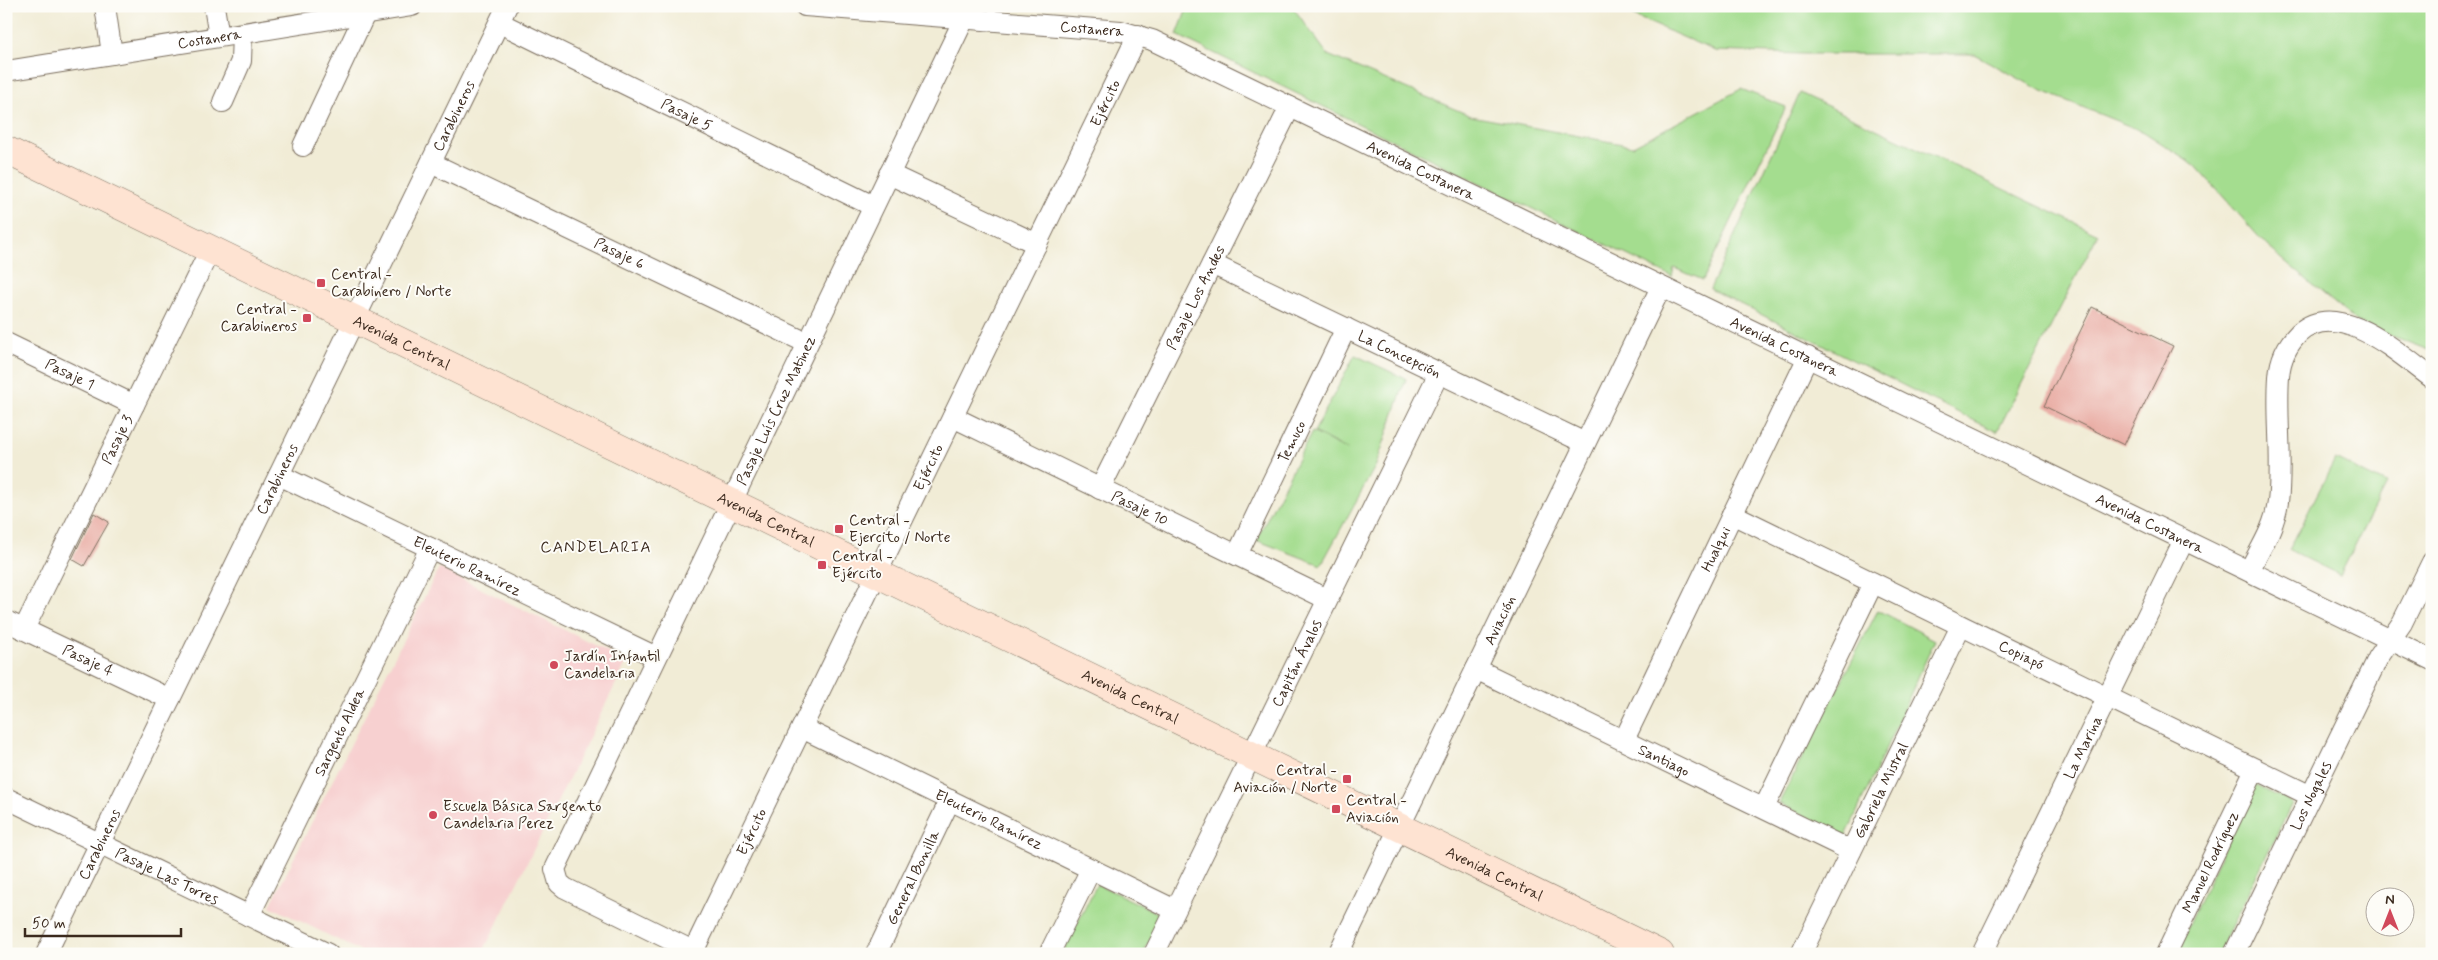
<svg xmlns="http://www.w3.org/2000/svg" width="2438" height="960" font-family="Mynerve,sans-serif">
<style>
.built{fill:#f7d0d0}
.green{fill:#a4dd8f;stroke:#708456}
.building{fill:#e8a9a0}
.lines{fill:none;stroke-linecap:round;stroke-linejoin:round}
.street-casing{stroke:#7b6e5e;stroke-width:22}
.secondary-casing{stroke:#7b6e5e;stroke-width:29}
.street{stroke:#fff;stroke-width:20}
.secondary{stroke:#fee3d2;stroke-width:28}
.poi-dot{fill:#d1495b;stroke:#fdfcf7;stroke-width:2}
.labels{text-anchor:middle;stroke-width:4;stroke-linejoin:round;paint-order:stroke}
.street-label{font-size:15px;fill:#3b2a1e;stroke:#fdfcf7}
.poi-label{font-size:15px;fill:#3b2a1e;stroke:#fdfcf7;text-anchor:start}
.neighbourhood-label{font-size:16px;letter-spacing:1px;fill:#3b2a1e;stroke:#fdfcf7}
</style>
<rect width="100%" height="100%" fill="#fdfcf7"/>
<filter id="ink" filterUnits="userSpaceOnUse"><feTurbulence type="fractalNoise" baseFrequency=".02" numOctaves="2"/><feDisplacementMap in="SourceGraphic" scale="10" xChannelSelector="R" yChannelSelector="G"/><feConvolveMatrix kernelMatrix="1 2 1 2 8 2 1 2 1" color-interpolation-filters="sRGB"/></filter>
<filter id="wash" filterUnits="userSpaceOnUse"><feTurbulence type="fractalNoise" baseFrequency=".0096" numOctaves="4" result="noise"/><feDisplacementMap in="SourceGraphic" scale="20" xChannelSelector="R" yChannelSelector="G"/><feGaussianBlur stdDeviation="1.12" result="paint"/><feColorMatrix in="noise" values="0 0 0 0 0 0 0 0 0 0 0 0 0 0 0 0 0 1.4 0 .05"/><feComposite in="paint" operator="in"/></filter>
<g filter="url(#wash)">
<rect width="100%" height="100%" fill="#f1ecd6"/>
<path class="built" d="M439,568l188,93 -145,293h-116l-96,-48z"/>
<path class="green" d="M1188,6h104l36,49 143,61 162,30 108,-57 45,18 -83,173 -29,-12 -2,9 -495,-242z
M1611,6h821v345l-74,-28 -91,-77 -72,-81 -51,-33 -104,-42 -66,-36h-174l-85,-3z
M1800,93l298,141 -101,198 -287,-143z
M1355,355l51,24 -30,86 -55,100 -65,-25 56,-108 36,18 -34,-18z
M2335,459l51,25 -46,91 -51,-25z
M1878,610l57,30 -89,196 -67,-33z
M2253,784l39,19 -74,151h-42z
M1097,884l65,31 -19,39h-81z"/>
<g id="blocks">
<path class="building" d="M2092,307l81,39 -49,99 -80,-39z
M94,513l15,9 -25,44 -12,-7z"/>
</g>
</g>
<g filter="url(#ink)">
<use href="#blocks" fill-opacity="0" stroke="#7b6e5e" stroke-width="1"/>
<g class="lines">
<defs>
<g id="street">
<path d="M105,6l7,48"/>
<path d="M214,6l5,31"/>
<path id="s1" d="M805,6l316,25 31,9 1280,620"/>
<path id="s2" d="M500,23l373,183"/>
<path id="s3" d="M6,71l406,-65"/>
<path d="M223,102l18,-41 1,-27"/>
<path d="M303,146l62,-132"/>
<path id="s4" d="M431,163l376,180"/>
<path d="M889,174l148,70"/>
<path id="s5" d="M1212,264l373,179"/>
<path id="s6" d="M6,343l128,62"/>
<path id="s7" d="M953,417l374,182"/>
<path id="s8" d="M279,475l377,182"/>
<path id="s9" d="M1100,489l190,-382"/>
<path id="s10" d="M1732,514l579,282"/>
<path id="s11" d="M1237,555l109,-227"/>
<path d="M2249,571c11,-22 26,-44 29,-69 5,-41 -2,-84 1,-125 1,-17 8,-32 20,-44 40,-36 101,22 133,45"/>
<path id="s12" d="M6,621l164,78"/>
<path id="s13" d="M24,629l186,-379"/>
<path id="s14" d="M1476,669l375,182"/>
<path id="s15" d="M802,728l373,182"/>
<path id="s16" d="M1624,740l184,-383"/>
<path id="s17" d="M6,798l322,156"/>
<path d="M1764,808l109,-225"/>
<path id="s18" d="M249,916l181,-368"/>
<path id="s19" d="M693,951l-128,-63 -6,-5 -4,-14 409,-850"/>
<path id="s20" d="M46,954l461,-948"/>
<path id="s21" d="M692,954l446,-919"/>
<path id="s22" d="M876,954l74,-154"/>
<path d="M1049,954l42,-85"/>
<path id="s23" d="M1154,954l285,-581"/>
<path id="s24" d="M1338,954l323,-667"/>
<path id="s25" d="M1801,954l160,-328"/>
<path id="s26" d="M1982,954l202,-414"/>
<path id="s27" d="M2166,954l89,-185"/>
<path id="s28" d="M2234,954l144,-296 24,-35 30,-61"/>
</g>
<g id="secondary">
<path id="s29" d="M6,150l1654,804"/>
</g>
</defs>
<use href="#street" class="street-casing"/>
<use href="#secondary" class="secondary-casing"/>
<use href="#street" class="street"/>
<use href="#secondary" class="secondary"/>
</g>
</g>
<g class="poi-dot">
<rect x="316" y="278" width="10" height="10" rx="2.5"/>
<rect x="302" y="313" width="10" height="10" rx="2.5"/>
<rect x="834" y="524" width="10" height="10" rx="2.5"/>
<rect x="817" y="560" width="10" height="10" rx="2.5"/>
<circle cx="554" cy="665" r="5"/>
<rect x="1342" y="774" width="10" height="10" rx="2.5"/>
<rect x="1331" y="804" width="10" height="10" rx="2.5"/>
<circle cx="433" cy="815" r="5"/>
</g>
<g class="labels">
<g class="street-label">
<text dy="5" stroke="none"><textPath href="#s1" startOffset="288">Costanera</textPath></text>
<text dy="5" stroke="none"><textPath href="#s3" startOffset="206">Costanera</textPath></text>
<text dy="5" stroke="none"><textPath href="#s21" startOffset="946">Ejército</textPath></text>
<text dy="5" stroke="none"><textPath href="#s2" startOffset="208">Pasaje 5</textPath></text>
<text dy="5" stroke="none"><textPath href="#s20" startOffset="932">Carabineros</textPath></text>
<text dy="5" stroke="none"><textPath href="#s1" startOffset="648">Avenida Costanera</textPath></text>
<text dy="5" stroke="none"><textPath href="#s4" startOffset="209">Pasaje 6</textPath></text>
<text dy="5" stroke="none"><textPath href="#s9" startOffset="214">Pasaje Los Andes</textPath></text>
<text dy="5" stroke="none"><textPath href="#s29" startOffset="440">Avenida Central</textPath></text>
<text dy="5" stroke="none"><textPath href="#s1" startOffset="1052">Avenida Costanera</textPath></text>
<text dy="5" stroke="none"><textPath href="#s5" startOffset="208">La Concepción</textPath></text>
<text dy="5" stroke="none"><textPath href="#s6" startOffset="71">Pasaje 1</textPath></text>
<text dy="5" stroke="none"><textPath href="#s19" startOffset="674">Pasaje Luís Cruz Matinez</textPath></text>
<text dy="5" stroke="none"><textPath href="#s13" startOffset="211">Pasaje 3</textPath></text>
<text dy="5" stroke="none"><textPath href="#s11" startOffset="126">Temuco</textPath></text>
<text dy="5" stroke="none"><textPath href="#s21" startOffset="541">Ejército</textPath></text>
<text dy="5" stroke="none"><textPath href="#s20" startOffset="528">Carabineros</textPath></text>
<text dy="5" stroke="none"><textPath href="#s7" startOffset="208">Pasaje 10</textPath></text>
<text dy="5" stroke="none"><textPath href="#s29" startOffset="845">Avenida Central</textPath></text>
<text dy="5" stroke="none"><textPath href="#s1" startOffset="1458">Avenida Costanera</textPath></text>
<text dy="5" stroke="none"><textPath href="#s16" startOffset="212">Hualqui</textPath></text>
<text dy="5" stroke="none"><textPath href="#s8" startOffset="209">Eleuterio Ramírez</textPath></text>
<text dy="5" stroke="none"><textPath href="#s24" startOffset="371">Aviación</textPath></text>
<text dy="5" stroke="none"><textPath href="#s10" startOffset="322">Copiapó</textPath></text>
<text dy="5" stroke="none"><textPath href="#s12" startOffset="91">Pasaje 4</textPath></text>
<text dy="5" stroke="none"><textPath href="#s23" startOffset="324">Capitán Ávalos</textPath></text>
<text dy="5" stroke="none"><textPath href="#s29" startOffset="1250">Avenida Central</textPath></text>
<text dy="5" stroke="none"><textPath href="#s18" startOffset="205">Sargento Aldea</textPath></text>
<text dy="5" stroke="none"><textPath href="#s26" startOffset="230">La Marina</textPath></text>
<text dy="5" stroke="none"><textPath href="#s14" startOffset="209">Santiago</textPath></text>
<text dy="5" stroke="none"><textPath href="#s25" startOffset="182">Gabriela Mistral</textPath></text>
<text dy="5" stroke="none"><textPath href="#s28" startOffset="176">Los Nogales</textPath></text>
<text dy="5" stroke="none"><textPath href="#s15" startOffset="208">Eleuterio Ramírez</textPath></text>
<text dy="5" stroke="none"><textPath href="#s21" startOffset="136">Ejército</textPath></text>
<text dy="5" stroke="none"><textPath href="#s20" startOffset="122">Carabineros</textPath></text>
<text dy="5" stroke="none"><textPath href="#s27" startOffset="102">Manuel Rodríguez</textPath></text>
<text dy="5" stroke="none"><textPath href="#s29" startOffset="1655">Avenida Central</textPath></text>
<text dy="5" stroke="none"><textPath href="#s17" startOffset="179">Pasaje Las Torres</textPath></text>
<text dy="5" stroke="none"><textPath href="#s22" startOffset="85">General Bonilla</textPath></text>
</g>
<g class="poi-label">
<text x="331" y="279">Central -<tspan x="331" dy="17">Carabinero / Norte</tspan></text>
<text x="297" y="314" text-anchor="end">Central -<tspan x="297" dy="17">Carabineros</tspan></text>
<text x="849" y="525">Central -<tspan x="849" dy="17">Ejercito / Norte</tspan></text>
<text x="832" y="561">Central -<tspan x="832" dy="17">Ejército</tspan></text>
<text x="564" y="661">Jardín Infantil<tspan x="564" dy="17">Candelaria</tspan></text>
<text x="1337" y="775" text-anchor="end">Central -<tspan x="1337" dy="17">Aviación / Norte</tspan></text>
<text x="1346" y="805">Central -<tspan x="1346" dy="17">Aviación</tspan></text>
<text x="443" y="811">Escuela Básica Sargento<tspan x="443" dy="17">Candelaria Perez</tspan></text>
</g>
<g class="neighbourhood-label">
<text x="596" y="552">CANDELARIA</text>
</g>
</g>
<rect width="2438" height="960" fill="none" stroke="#fdfcf7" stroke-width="25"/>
<g transform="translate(2390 912)"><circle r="24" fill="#fdfcf7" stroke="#afa8a0"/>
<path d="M0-4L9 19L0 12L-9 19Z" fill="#d1495b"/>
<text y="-8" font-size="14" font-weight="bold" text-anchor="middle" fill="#3b2a1e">N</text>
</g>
<path d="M25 928v8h156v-8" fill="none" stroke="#3b2a1e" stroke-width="2.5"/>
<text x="32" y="928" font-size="15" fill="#3b2a1e" stroke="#fdfcf7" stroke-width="4" paint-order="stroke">50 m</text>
</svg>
